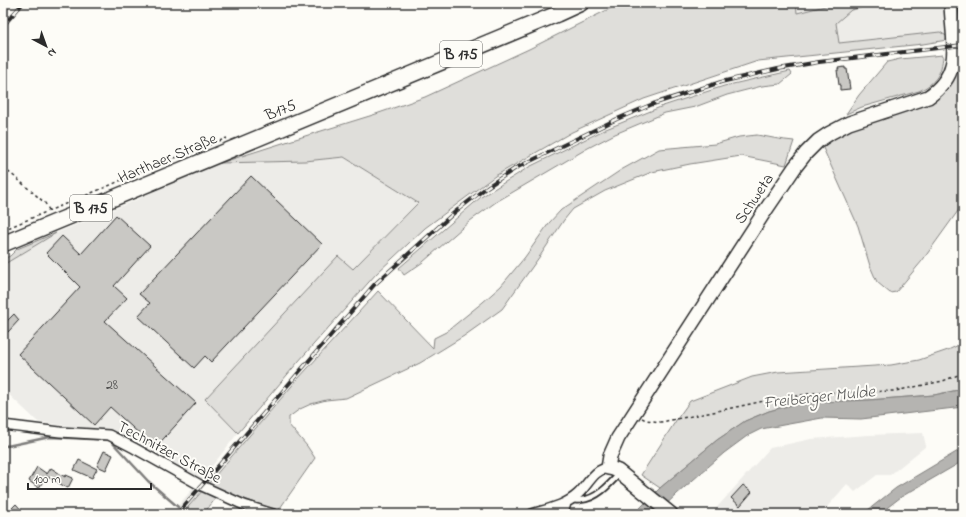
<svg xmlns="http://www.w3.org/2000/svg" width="966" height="517" font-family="'Indie Flower',sans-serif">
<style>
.built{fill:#edece8}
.green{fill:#dfdeda;stroke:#858482}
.water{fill:#b5b4b1;stroke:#7e7d7b}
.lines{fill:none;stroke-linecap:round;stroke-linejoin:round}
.stream{stroke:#7e7d7b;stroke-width:2.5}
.building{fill:#c9c8c4;stroke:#2b2b2b}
.lane-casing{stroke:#2b2b2b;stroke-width:8}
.street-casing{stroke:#2b2b2b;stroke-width:12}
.secondary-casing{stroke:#2b2b2b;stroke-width:16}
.primary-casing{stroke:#2b2b2b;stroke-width:18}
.path{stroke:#2b2b2b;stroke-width:1.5;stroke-dasharray:3 3;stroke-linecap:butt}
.lane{stroke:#fdfcf7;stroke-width:4.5}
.street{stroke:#fdfcf7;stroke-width:9}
.secondary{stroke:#fdfcf7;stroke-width:13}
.primary{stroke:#fdfcf7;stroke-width:15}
.rail-casing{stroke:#2b2b2b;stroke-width:4}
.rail{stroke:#fdfcf7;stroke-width:2.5;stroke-dasharray:8;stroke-linecap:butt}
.labels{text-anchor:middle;stroke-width:4;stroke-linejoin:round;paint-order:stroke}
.number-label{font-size:14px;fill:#525251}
.shield{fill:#fdfcf7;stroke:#6a6a68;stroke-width:1}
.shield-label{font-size:15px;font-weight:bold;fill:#2b2b2b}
.street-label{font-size:16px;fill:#2b2b2b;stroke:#fdfcf7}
.water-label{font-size:17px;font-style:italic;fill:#5b5b5a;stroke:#fdfcf7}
</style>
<rect width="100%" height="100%" fill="#fdfcf7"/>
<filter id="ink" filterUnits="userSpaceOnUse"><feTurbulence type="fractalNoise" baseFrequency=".025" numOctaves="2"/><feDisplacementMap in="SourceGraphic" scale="8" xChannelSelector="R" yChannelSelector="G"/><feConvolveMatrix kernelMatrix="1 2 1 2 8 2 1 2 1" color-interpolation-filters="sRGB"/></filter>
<g filter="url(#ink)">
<path class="built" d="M796,3h36l-7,3 -28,7z
M863,3h85v34l-8,-5 -101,11 -3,-20 15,-13 13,-3z
M344,157l74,46 -65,66 -15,-12 -133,142 33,34 -37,47 7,4 -26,30h-11l29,-34 -87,-48 -10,-2 -15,-1 -50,-7 -35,-33v-124l53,-32 80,-33 42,-20 42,-17 85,-2z
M923,433l3,13 -36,29h-13l-22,17 -8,-8 -26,30h-110l59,-66 41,-9 58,-4z"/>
<path class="green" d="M621,3h175l1,10 28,-7 7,-3h31l1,4 -13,3 -15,13 3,20 101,-11 8,5 -1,3 -24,4 -165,17 -114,38 -72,33 -77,44 -70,52 -49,46 -78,88 -60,71 -33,-34 133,-143 15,13 65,-66 -74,-46 -39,4 -85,2 69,-22 87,-27 49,-17 104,-48z
M958,49h5v155l-41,57 -26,31 -6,1 -13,-11 -7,-16 -12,-40 -35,-78 7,-7 19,-12 77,-25z
M943,55c-1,18 -7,28 -24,36l-57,16 -16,7 13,-19 28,-33 13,-3z
M790,71l2,3 -12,10 -18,2 -35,9 -32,12 -30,6 -50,21 -27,14 -92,54 -26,19 -47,41 -19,13 -5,-7 82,-71 48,-30 77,-38 57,-23 61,-20z
M757,135c12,2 24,5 37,6l-8,24 -45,-9 -51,8 -38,8 -47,19 -32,18 -9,11 -24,36 -38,53 -38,27 -44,27 -74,35 -20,2 -15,4 -11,5 -11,8v8l18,21 8,12 -37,53 -50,-18 -20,-9 89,-104 81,-89 55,57 1,-10 12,-6 37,-30 18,-16 24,-29 24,-34 12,-13 60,-40 38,-21 56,-5 24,-7z
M56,233l-53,32v-6l7,-3 7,-7z
M963,343v46l-29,6 -65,5 -70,3 -30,8 -24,10 -28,19 -57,48 -19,-13 36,-56 13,-18 62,-24 26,-5 113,-7 28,-5 29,-10z
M203,490l14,7 -14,17h-21z"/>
<path class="water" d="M963,389v18l-102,12 -39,-1 -61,11 -14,7 -23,17 -47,41 -20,19h-6l-3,1h-14l26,-26 57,-48 28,-19 24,-10 30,-8 70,-3 65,-5z
M963,448v13l-62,36 -22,17h-16l33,-26z"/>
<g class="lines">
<path class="stream" d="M3,445l4,1 43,-9 60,3 38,41 30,26
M185,513l2,1"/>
</g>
<path class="building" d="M845,67v2h2l3,20 -10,1v-5h-1l-2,-15h2l-1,-2z
M251,176l71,68 -111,118 -6,-6 -11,12 -56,-52 12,-13 -11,-9z
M116,215l34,31 -36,40 13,12 -22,23 91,82 -41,45 -45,-41 -16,18 -76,-71 62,-67 -34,-34 16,-17 19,18z
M14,314l5,6 -11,12 -5,-4v-3z
M104,451l9,4 -7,15 -9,-4z
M79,460l18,9 -5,9 -18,-8z
M37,467l10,7 4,-6 14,9 1,-2 7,3 -5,10 -6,-3 -16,-9 -7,12 -10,-7z
M743,485l9,7 -12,14 -9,-8z
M16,504l9,10h-19z"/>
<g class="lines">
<defs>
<path id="lane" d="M572,500c3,0 6,1 9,0 16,-1 29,-16 39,-27"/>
<path id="street" d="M3,425l57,7 49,3 25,13 68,38 42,19 29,9
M532,514c16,-5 33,-8 46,-20 10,-9 16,-25 30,-26
M563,514l3,-11"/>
<path id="secondary" d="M671,514l-53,-43 -5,-2 -5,-1 2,-12 8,-18 145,-224 32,-47 11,-14 12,-12 12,-8 19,-10 79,-26c37,-25 24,-56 23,-94"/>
<path id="primary" d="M3,244l554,-230 24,-11"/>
</defs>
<use href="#lane" class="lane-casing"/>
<use href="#street" class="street-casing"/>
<use href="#secondary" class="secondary-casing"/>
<use href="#primary" class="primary-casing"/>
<path class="path" d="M3,168l12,9 30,26 4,7
M3,230l110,-46 30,-14 84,-32
M642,418l4,2 15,2 52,-10 51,-11 51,-8 80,-2 48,-10 20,-8"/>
<use href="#lane" class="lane"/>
<use href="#street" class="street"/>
<use href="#secondary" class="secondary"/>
<use href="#primary" class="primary"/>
<defs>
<path id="rail" d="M3,26l20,-23
M177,514l197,-229 81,-73 32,-25 29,-19 101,-49 36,-15 68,-22 57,-13 41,-7 144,-17"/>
</defs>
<use href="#rail" class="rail-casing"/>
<use href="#rail" class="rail"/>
</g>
</g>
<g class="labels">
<g class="number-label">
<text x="112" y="389">28</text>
</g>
<g class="shield">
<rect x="440" y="41" width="42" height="26" rx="3"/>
<rect x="70" y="195" width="42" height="26" rx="3"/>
</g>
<g class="shield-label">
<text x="461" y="59">B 175</text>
<text x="91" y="213">B 175</text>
</g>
<g class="street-label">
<text transform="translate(280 109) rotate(-22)" y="6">B175</text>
<text transform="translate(167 157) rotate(-23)" y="6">Harthaer Straße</text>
<text transform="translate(753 198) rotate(-56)" y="6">Schweta</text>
<text transform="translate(170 451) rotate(28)" y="6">Technitzer Straße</text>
</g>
<g class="water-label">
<text transform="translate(819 396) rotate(-6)" y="6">Freiberger Mulde</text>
</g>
</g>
<rect width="966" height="517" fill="none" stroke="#fdfcf7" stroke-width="16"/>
<rect x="8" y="8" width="950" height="501" fill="none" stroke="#2b2b2b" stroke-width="1.5" filter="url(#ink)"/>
<g transform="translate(46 46) rotate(139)" stroke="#fdfcf7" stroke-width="3" paint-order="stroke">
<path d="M0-3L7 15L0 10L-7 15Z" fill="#2b2b2b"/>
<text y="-6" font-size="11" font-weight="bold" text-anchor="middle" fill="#2b2b2b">N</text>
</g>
<path d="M28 483v6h123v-6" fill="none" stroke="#2b2b2b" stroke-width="2"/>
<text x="34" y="483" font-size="12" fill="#2b2b2b" stroke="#fdfcf7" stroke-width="3" paint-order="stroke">100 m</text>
</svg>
